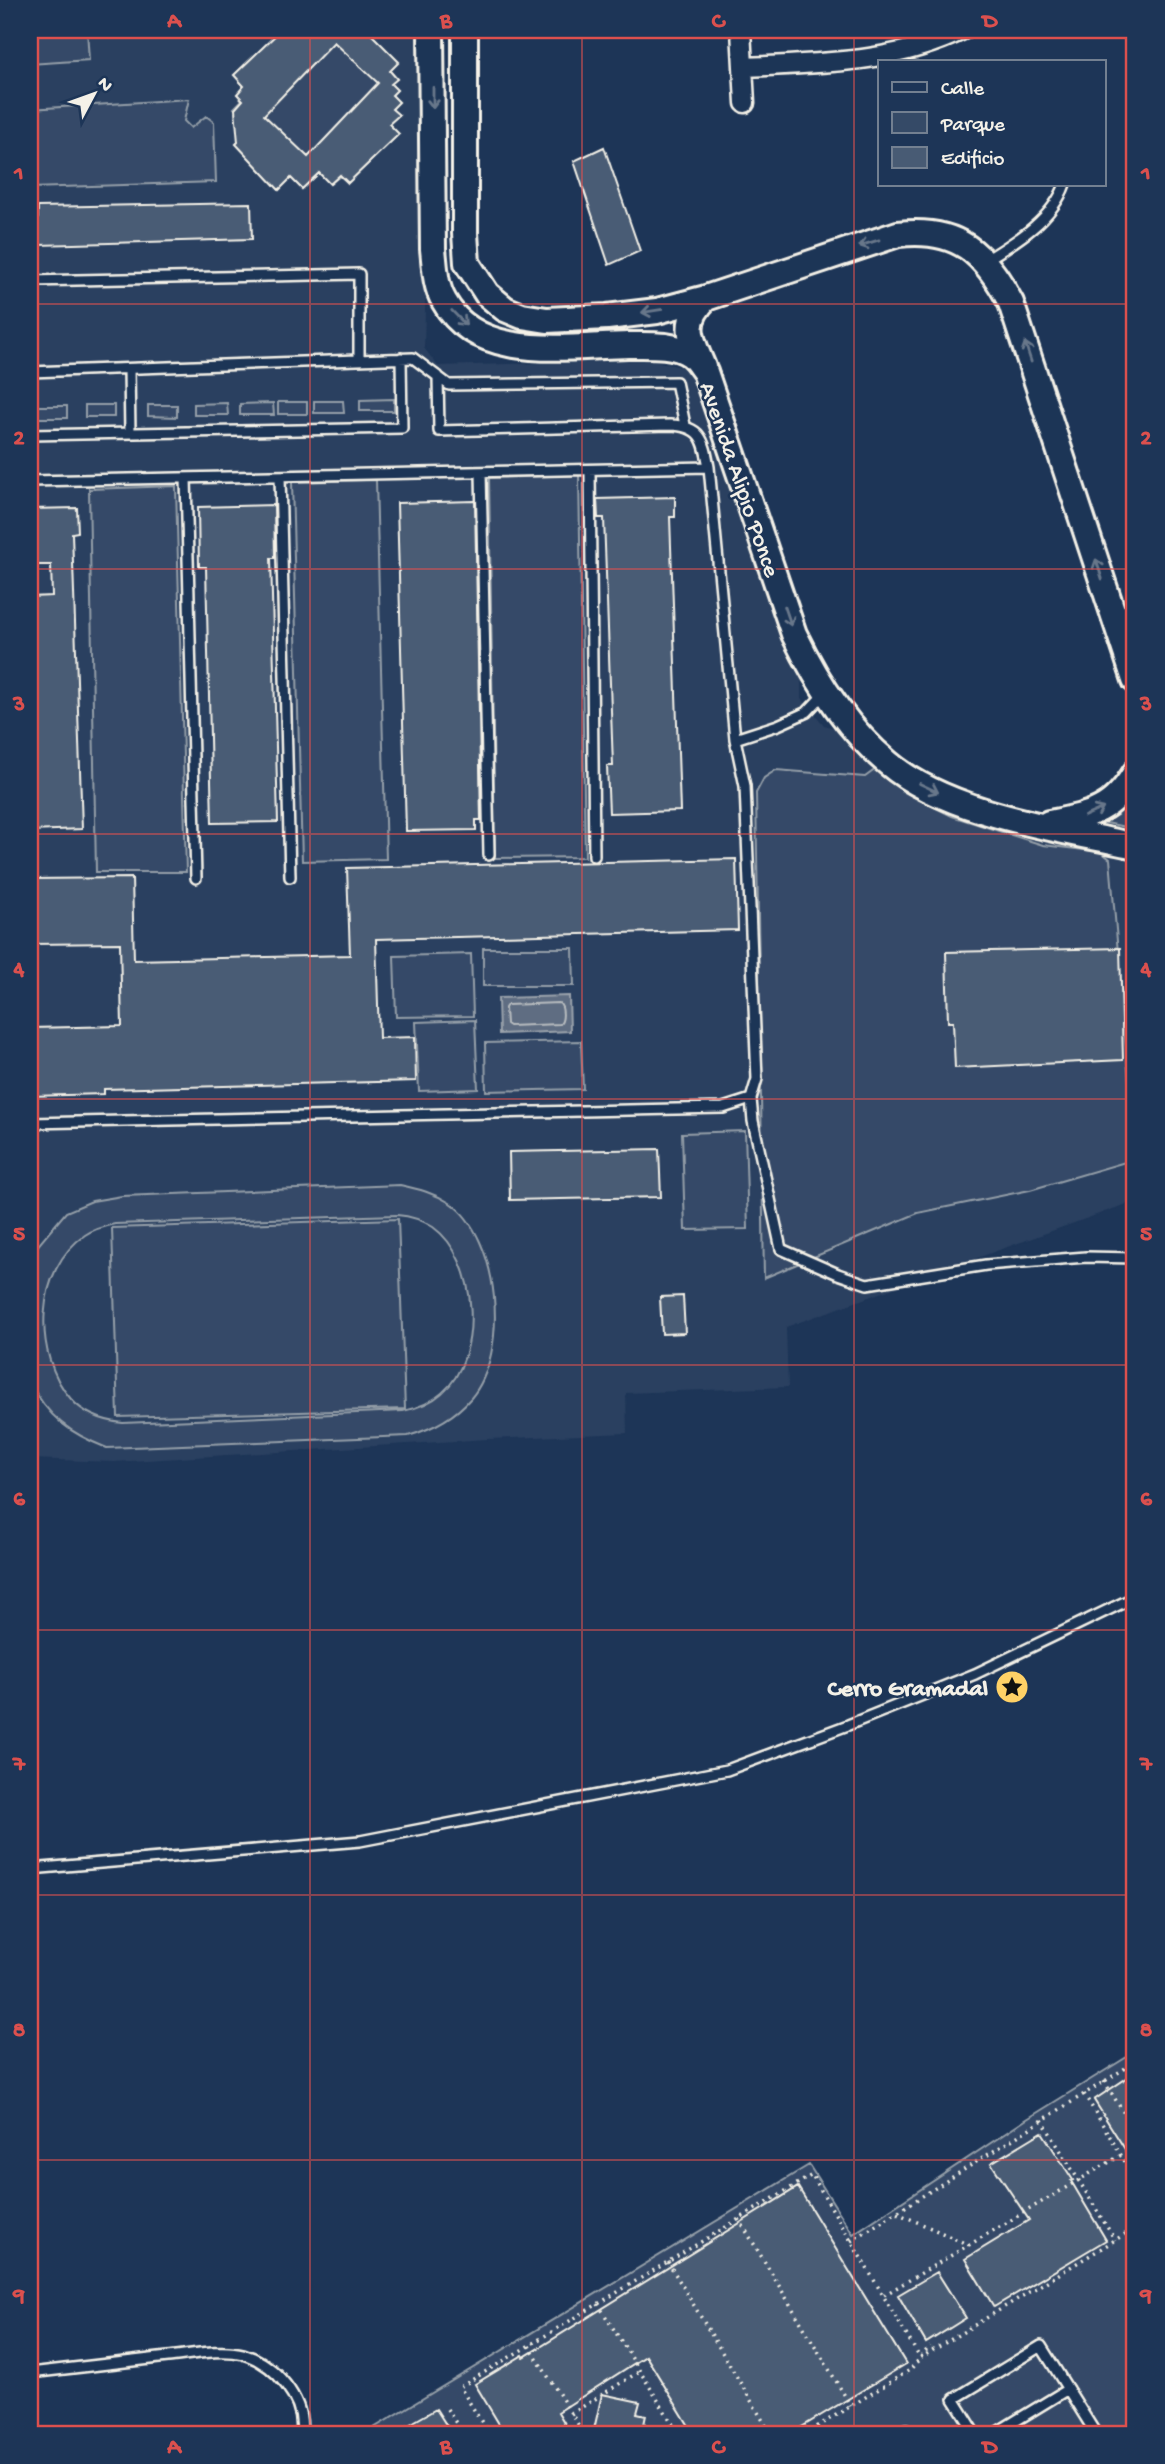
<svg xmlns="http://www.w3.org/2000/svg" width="1165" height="2464" font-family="'Gochi Hand',sans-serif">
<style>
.built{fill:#2a4060}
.green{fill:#354a67;stroke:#949ea8;stroke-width:2;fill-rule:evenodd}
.water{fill:#5e6d82;stroke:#9aa2ab;stroke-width:2}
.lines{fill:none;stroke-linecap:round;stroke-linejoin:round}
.shore{stroke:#b8bcbf;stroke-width:2}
.building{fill:#485b74;stroke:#f4f1e8;stroke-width:2;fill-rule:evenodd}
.service-casing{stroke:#f4f1e8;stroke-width:14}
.minor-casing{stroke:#f4f1e8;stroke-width:23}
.secondary-casing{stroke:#f4f1e8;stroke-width:30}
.path{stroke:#f4f1e8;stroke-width:3.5;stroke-dasharray:2 5;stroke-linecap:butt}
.service{stroke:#1d3557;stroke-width:9}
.minor{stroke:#1d3557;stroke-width:18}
.secondary{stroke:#1d3557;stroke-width:24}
.oneway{stroke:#68778a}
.grid{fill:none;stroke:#dc504e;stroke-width:2;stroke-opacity:0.55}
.labels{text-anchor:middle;stroke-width:5;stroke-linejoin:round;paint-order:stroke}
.street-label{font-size:24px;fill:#f4f1e8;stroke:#1d3557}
.poi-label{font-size:24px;font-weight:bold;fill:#f4f1e8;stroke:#1d3557;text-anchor:end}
.neatline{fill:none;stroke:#dc504e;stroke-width:2.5}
.grid-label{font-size:23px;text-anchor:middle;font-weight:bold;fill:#dc504e}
</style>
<rect width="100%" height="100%" fill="#1d3557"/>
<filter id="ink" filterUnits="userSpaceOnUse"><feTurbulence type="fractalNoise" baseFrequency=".0143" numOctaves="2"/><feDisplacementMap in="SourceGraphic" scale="14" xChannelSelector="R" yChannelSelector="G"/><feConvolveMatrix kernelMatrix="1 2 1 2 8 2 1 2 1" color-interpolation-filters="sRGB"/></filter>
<g filter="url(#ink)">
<path class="built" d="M30,30h388l2,2 6,241 -2,75 14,18 213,-6 43,10 107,303v25l23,27 21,6 55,52 235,70v348l-349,126 2,60 -162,6 1,40 -139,6 -374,23 -84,-3z"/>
<path class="green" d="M30,30h57l2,30 -59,4z
M281,30h10l3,3 4,-3h69l32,32 -9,9 7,8 -6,5 6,6 -5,5 7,7 -7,7 7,6 -10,9 10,10 -51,49 -8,-7 -10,8 -11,-11 -17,16 -11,-11 -12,12 -43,-46 12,-13 -12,-7 -1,-11 3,-1 -4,-4 8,-8 -5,-6 7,-8 -10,-11z
M189,99l-5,22 7,7 15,-12 8,6 2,60 -186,6v-79z
M394,399v12h-34v-11z
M314,401h29l1,12h-30z
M278,402h29v12h-29z
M227,403l1,12h-34v-11z
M273,403l1,12h-34v-11z
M85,405h29v12h-29z
M148,405h29v12l-29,-1z
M38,406h29v12h-29z
M579,475l6,382 -90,1 -6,-380z
M376,480l10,379 -84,2 -10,-379z
M176,486l10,386h-90l-7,-383z
M876,769l28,23 48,24 91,29 58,7 9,7 25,293 -6,9 -99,29 -112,23 -154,65 -8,-485 8,-15 12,-8 89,7z
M1135,797v32l-29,-6v-5l18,-9z
M483,948h90l1,38h-91z
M471,954l2,62 -77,1 -2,-61z
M475,1020l3,69 -59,2 -3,-69z
M581,1041l2,48 -97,2 -1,-48z
M745,1131l3,98 -63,1 -3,-97z
M400,1185c19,4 34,8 50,18 50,34 60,150 21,195 -17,20 -39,31 -63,38l-301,12c-36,-14 -60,-31 -77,-66v-127l36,-43 26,-11 30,-5zM397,1215c13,1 24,4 36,12 45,32 52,129 9,166 -11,10 -25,15 -39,18l-280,12c-19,-2 -39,-9 -52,-24 -39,-44 -36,-130 14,-164 9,-6 20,-9 30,-11z
M398,1219l7,190 -287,8 -6,-189z
M1135,2052v382h-771l445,-269 44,69 174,-115z"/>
<path class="water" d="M569,996l1,35 -71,3 -1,-36z"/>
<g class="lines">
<path class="shore" d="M559,1003c5,4 5,17 1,21l-51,2 -3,-2 -1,-16 2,-3z"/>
</g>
<path class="building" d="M281,30h86l32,32 -9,9 7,8 -6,5 6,6 -5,5 7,7 -7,7 7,6 -10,9 10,10 -51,49 -8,-8 -10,9 -11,-11 -17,16 -11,-11 -12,12 -43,-46 2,-2 -3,-33 8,-9 -6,-6 7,-8 -10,-11zM334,42l44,41 -70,74 -44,-42z
M604,147l36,104 -31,14 -35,-104z
M251,203l1,36 -214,6v-38z
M675,497v20h-5l10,294 -71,2 -2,-47h6l-9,-248h-6l-1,-19z
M475,501l6,319h-5v10l-70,1 -9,-328z
M274,505l1,53h-4l7,264 -66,1 -6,-256h-7l-1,-60z
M77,508l1,24 -6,1 10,296 -52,2v-234l22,-1 -1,-31h-21v-56z
M736,859l2,71 -362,9 3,99 36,-1 1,44 -312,8v5l-74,2v-68l92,-2 -2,-83 -90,1v-65l102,-1 2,82 216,-5 -3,-87z
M1120,948l3,112 -168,8 -2,-46h-5l-2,-70z
M659,1149l2,48 -151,3 -1,-48z
M683,1296l2,37 -23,1 -2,-37z
M1127,2078l8,12v75l-41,-65z
M1042,2132l31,48 -2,1 35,59 -112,67 -29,-48 64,-39 -38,-57z
M798,2187l108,177 -116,70h-96l-48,-78 -88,56 13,22h-66l-30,-50 48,-29 1,2z
M937,2272l29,46 -40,25 -28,-48z
M602,2394l38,8 -3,11 9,2 -4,19h-49z
M436,2409l16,25h-57l20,-13z"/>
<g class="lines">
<defs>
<path id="service" d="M986,260c31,-19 67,-41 79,-76
M30,281l329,-7v86
M129,369l1,64
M30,372l383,-14 36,27 227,-3 9,43
M438,376l1,55 231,-6c31,1 34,14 39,42l26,272
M30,435l372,-7 -1,-70
M590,470l4,386
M481,472l8,383
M280,476l10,401
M186,478l10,400
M30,481l679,-14
M1115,614l20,-7
M825,693l-18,19 -29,13 -43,14 10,47 12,293 -6,20 2,22 28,128 57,25 29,10 119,-19 100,-8 49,1
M30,1123l693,-15 28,-9
M30,1869l330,-28 367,-71 121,-45 127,-51 160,-77
M30,2373c46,-5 92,-11 138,-16 21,-2 54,-9 75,-3 32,10 63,45 58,80
M898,2434l8,-5 4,5
M976,2434l-22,-35 87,-53 55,88
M994,2434l74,-45"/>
<path id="minor" d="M741,30l4,73
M744,67c74,-4 150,-3 219,-37"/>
<path id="secondary" d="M431,30l2,219c2,17 2,37 11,52 34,62 126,45 184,44 19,0 47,-2 63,10 5,4 10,12 14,17l89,262c23,48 52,94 94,129 60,51 171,66 247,83
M465,30v203l2,30 20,31 18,15 17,7 25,4 60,-3 50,-6 49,-13 192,-64c60,-7 87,19 113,69l124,377
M703,367c-12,-29 -22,-44 3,-69
M1049,823c41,-8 63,-11 86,-50"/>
</defs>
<use href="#service" class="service-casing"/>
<use href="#minor" class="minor-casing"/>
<use href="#secondary" class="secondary-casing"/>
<path class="path" d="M1126,2068l9,15
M1104,2081l31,50
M1084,2094l51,84
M1042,2120l73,120
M897,2213l72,32
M739,2219l112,187
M851,2241l284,-179
M668,2262l103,172
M884,2295l251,-148
M598,2304l81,130
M529,2346l55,88
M447,2409l16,25
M571,2414l69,-43
M489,2434l-29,-47 352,-212 108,183 215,-130
M659,2434l14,-9
M805,2434l105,-64 20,-24"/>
<use href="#service" class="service"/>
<use href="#minor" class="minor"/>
<use href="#secondary" class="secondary"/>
</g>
<defs><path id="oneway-shaft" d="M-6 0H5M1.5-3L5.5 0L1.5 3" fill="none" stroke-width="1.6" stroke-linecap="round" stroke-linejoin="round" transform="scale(1.75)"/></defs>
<g class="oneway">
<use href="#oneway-shaft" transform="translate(433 98) rotate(90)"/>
<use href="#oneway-shaft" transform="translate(869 243) rotate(163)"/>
<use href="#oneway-shaft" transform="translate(652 311) rotate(171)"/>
<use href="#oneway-shaft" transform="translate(459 318) rotate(46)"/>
<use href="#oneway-shaft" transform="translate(1028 352) rotate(-108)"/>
<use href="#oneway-shaft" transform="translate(1099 569) rotate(-108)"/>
<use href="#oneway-shaft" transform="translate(788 616) rotate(71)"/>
<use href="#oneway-shaft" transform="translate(929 788) rotate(26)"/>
<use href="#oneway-shaft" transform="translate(1094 812) rotate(-24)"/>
</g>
</g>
<path class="grid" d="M310,30v2404M582,30v2404M854,30v2404M30,304h1105M30,569h1105M30,834h1105M30,1099h1105M30,1365h1105M30,1630h1105M30,1895h1105M30,2160h1105"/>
<defs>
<symbol id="sight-disc" viewBox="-11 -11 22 22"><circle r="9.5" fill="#ffd166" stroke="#1d3557"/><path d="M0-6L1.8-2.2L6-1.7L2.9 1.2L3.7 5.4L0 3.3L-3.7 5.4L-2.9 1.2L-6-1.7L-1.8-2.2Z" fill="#111"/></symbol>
</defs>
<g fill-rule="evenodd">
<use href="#sight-disc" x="993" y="1668" width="38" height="38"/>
</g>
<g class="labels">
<g class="street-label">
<text transform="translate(741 479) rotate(71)" y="8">Avenida Alipio Ponce</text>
</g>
<g class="poi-label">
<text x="988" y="1695">Cerro Gramadal</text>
</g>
</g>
<rect width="1165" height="2464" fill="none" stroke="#1d3557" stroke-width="77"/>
<rect x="878" y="60" width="228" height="126" fill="#1d3557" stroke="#738091" stroke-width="2"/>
<rect x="892" y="82" width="35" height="10" fill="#1d3557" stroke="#738091" stroke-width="2"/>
<text x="941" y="94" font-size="21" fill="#f4f1e8">Calle</text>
<rect x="892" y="112" width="35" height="21" fill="#354a67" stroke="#738091" stroke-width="2"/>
<text x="941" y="130" font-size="21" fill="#f4f1e8">Parque</text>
<rect x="892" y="147" width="35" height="21" fill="#485b74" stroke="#738091" stroke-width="2"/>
<text x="941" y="164" font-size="21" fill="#f4f1e8">Edificio</text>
<g transform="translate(94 94) rotate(49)" stroke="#1d3557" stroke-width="5" paint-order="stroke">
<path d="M0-5L12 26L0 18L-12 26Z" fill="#f4f1e8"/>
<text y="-10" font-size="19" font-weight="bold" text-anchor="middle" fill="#f4f1e8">N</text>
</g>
<rect x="38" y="38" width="1088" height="2388" class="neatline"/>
<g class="grid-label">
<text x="174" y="27">A</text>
<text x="446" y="27">B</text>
<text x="718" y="27">C</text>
<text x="990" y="27">D</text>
<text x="19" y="179">1</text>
<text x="1146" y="179">1</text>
<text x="19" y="444">2</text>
<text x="1146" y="444">2</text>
<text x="19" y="710">3</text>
<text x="1146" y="710">3</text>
<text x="19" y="975">4</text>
<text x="1146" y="975">4</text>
<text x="19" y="1240">5</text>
<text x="1146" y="1240">5</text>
<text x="19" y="1505">6</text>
<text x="1146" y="1505">6</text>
<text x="19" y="1770">7</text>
<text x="1146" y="1770">7</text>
<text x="19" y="2036">8</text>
<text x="1146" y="2036">8</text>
<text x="19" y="2301">9</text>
<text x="1146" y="2301">9</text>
<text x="174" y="2453">A</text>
<text x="446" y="2453">B</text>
<text x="718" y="2453">C</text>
<text x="990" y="2453">D</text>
</g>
</svg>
